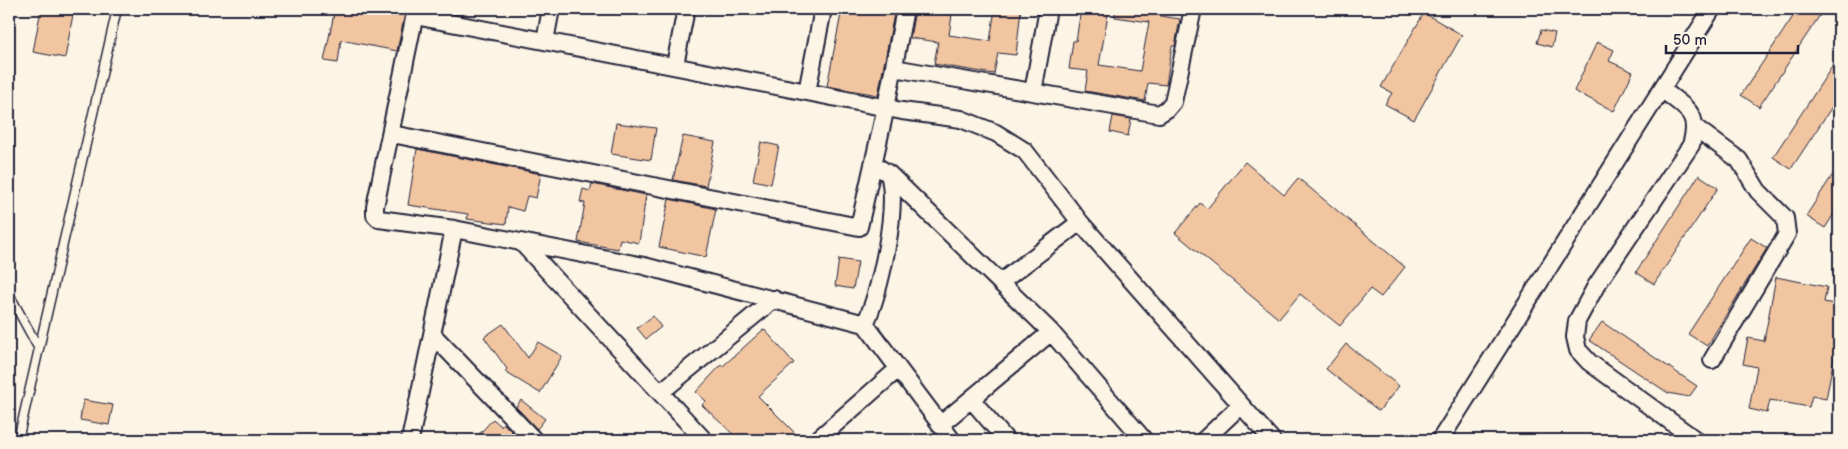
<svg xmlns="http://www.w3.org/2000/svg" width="1848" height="449" font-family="'Balsamiq Sans',sans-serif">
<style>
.building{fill:#f2c5a1;stroke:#22223b}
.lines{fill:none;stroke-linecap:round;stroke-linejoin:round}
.lane-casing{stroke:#22223b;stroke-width:11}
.street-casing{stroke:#22223b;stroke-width:20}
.lane{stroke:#fcf5e5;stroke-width:8}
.street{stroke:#fcf5e5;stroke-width:16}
</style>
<rect width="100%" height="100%" fill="#fcf5e5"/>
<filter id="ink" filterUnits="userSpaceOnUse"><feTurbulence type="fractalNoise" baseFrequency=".02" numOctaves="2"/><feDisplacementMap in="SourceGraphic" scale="10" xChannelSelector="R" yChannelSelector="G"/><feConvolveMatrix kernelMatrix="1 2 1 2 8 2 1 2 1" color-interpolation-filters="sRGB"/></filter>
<g filter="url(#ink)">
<path class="building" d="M41,9h33l-9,49 -32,-6z
M335,9h71l-9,42 -56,-11 -3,23 -14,-2z
M842,9h53l-17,86 -51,-9z
M995,9h26l-5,46 -18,-2 -4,21 -60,-10 4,-22 -28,-4 5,-28 37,5 -3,20 41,6z
M1081,9h28l-10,56 41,6 9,-49 -34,-5v-8h47l-2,7 20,3 -5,27h-3l-6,39 -18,-2 -3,18 -60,-10 3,-20 -19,-2 4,-28h3z
M1798,9h26l-65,98 -18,-12z
M1424,13l38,22 -48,85 -29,-16 7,-11 -11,-6z
M1541,30l14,3 -3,14 -15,-4z
M1597,42l17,8 -5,11 24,11 -19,39 -40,-20z
M1839,56v40l-48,73 -18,-12z
M1113,116l18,3 -3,17 -18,-4z
M616,123l40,5 -5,32 -40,-6z
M683,136l32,6 -9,44 -33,-6z
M761,142l18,4 -8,38 -18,-4z
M417,149l124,25 -5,24 -9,-2 -4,15 -15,-4 -2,17 -39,-5 1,-5 -60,-9z
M1245,162l39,33 14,-17 107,89 -24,30 -11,-8 -30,37 -40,-32 -21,25 -104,-86 25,-30 7,6z
M1839,165v41l-14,22 -19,-12z
M1699,175l19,13 -64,96 -18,-12z
M592,184l54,11 -7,48 -19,-4 -2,10 -40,-7 7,-39 -5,-1 3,-13 7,2z
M669,199l47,10 -10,48 -47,-10z
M1751,238l16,10 -60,98 -19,-12z
M839,259l19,3 -5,27 -18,-3z
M1776,277l51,10 -3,15 15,3v26l-13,68 -14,-3 -3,11 -39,-7 -3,13 -18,-4 8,-42 -14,-3 5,-26 16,3z
M653,316l8,11 -15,12 -9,-11z
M1602,322l95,64 -8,11 -21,-4 -79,-53z
M503,324l25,34 10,-16 24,14 -22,37 -35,-21 2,-3 -23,-32z
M764,329l30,34 -36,33 44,44h-63l-37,-35 4,-4 -10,-9 25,-27 2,1z
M1346,344l53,42 -20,25 -53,-42z
M83,400l30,5 -4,20 -29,-5z
M521,400l24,19 -8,10 -21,-22z
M493,419l8,7 2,-3 17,17h-46z"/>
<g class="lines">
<defs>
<path id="lane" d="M9,294l30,55
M18,440l99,-431"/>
<path id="street" d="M416,9l-41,198v8l4,4 75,10 190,37 221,58 87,116
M415,16l392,76 16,-83
M545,41l6,-32
M675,65l11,-56
M894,68l265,46 8,-5 6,-7 20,-93
M1662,89c23,20 39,22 29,56l-95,141 -19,35 -2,16 3,13 11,12 107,78
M807,92l95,19 59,8 35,14 29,18 55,71 192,218
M1033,92l15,-83
M1696,128l43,32 19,31 27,27 2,16 -75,126
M392,134l467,93 27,-120 19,-98
M873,164l16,10 162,158 93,108
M522,243l182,197
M1001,282l79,-60
M865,324c15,-32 34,-116 24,-150
M432,334l102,106
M661,392l113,-93
M971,399l35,41
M940,425l111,-93
M410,440l44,-211
M817,440l81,-71
M1204,440l36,-34
M1440,440l272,-431"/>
</defs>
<use href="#lane" class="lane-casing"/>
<use href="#street" class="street-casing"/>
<use href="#lane" class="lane"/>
<use href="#street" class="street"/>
</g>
</g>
<rect width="1848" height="449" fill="none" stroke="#fcf5e5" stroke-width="30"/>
<rect x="15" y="15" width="1818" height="419" fill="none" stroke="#22223b" stroke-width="2" filter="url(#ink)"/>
<path d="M1666 45v8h132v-8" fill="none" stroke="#22223b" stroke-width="2.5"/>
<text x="1673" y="45" font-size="15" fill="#22223b" stroke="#fcf5e5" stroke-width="4" paint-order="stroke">50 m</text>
</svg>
